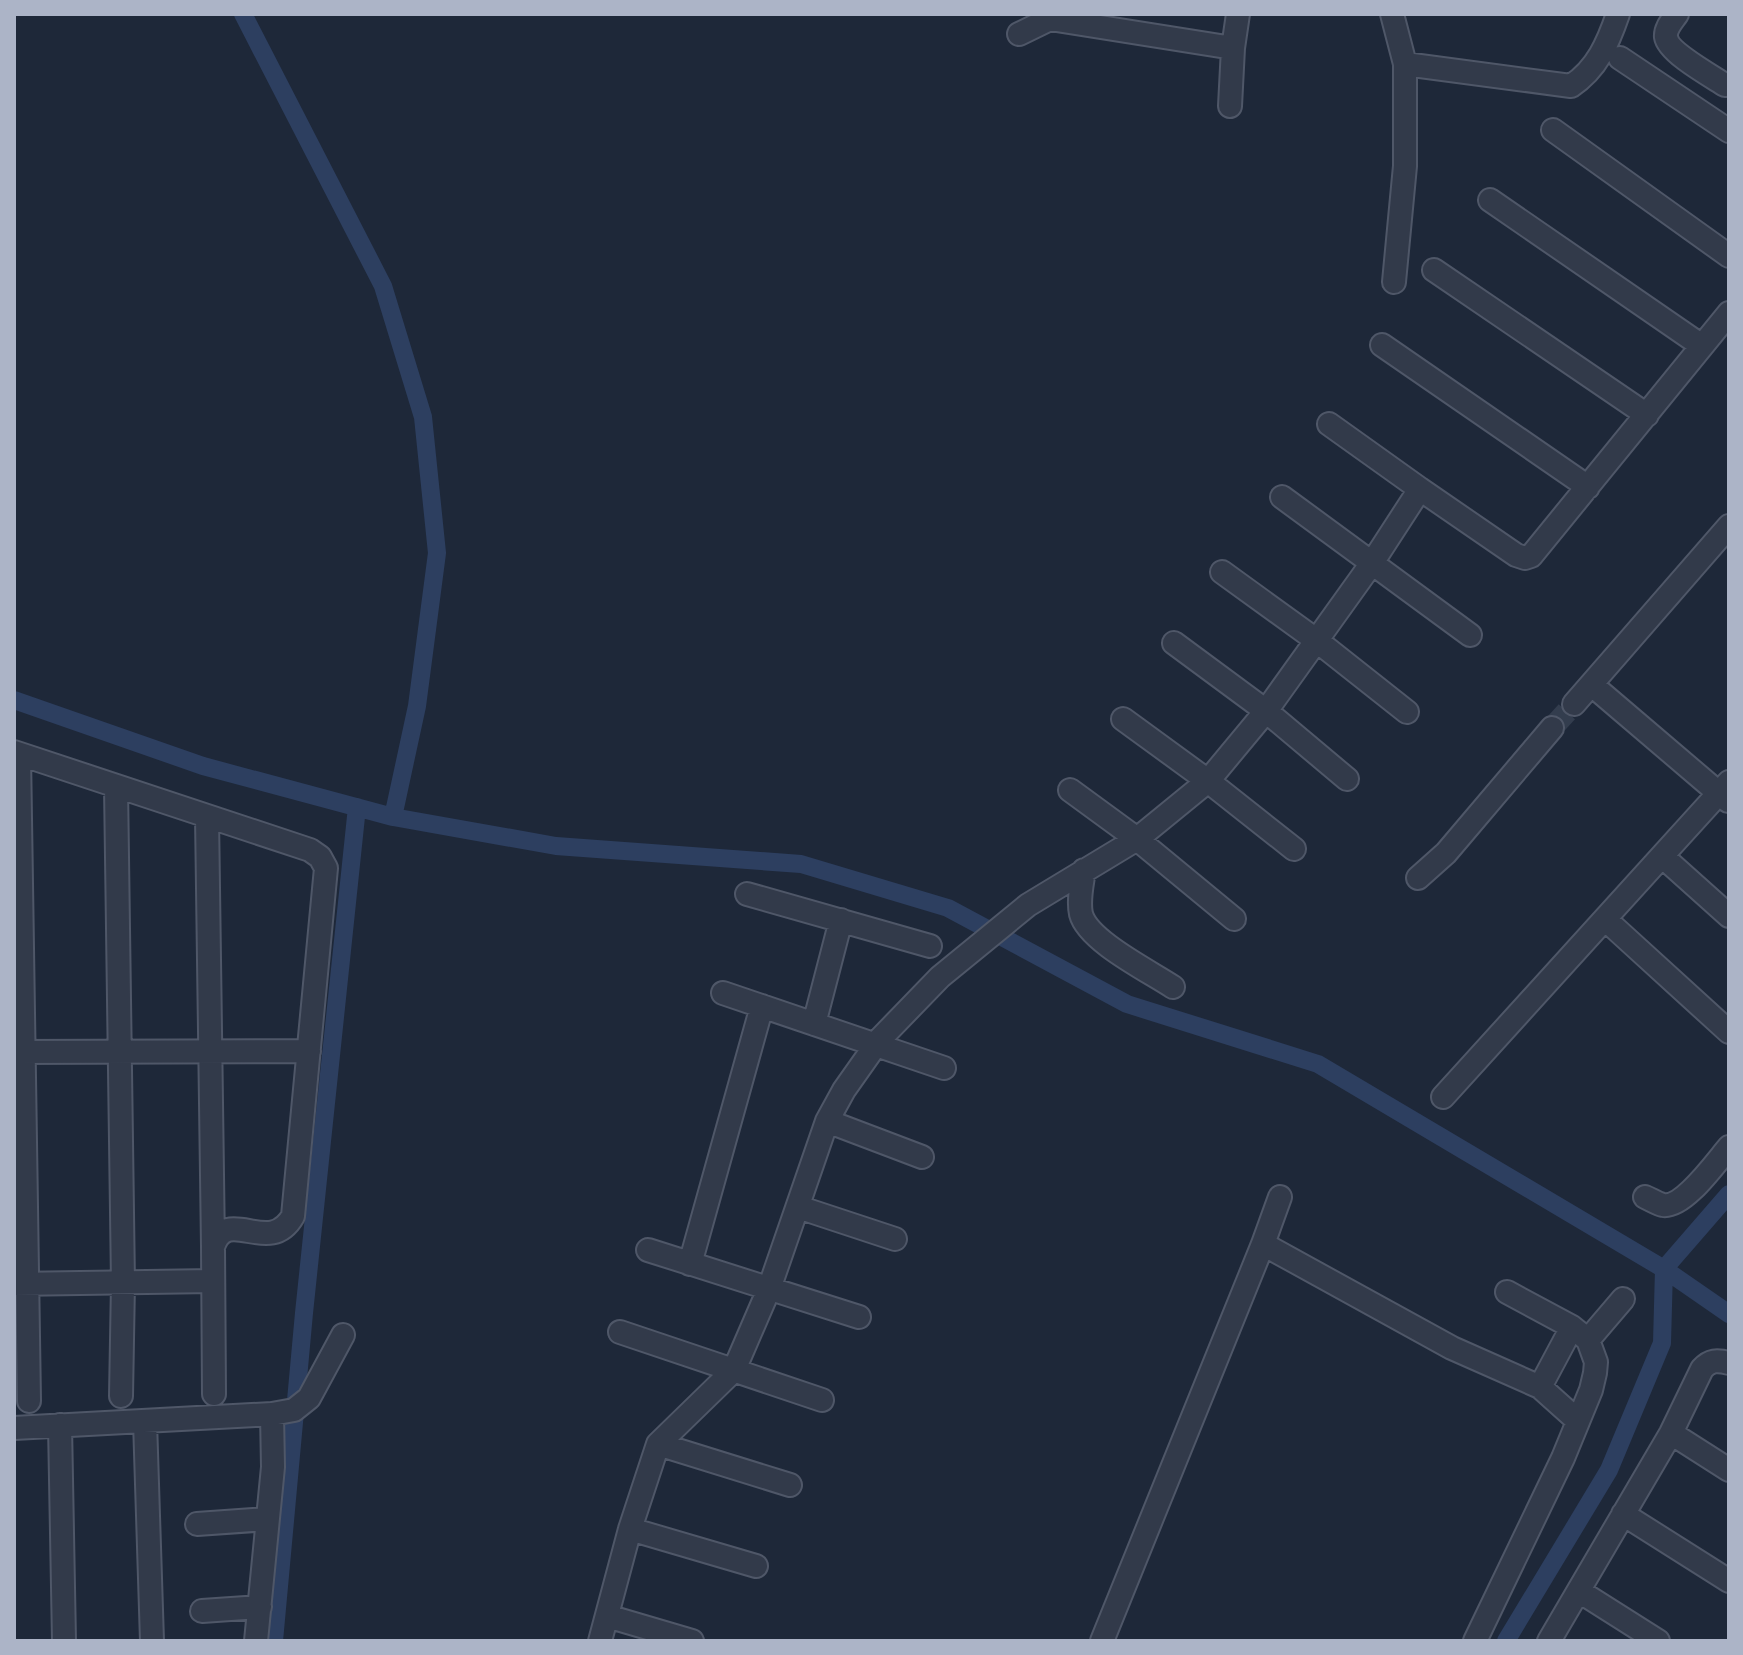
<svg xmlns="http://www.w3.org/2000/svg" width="1743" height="1655" font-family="'Sofia Sans Condensed',sans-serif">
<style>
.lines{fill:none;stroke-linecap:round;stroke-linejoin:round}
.canal{stroke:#2d3f60;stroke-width:18}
.minor-tunnel{stroke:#333d4e;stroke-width:22;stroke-dasharray:22 11;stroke-linecap:butt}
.minor-casing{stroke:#4f5768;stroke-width:26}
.minor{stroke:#323a4a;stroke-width:22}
</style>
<rect width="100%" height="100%" fill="#1e2839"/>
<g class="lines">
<path class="canal" d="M243,14l140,272 40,131 14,136 -20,153 -24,111
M14,700l189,66 190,51 163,29 245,18 147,44 179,96 191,60 346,205 65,45
M274,1641l30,-328 53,-506
M1506,1641l103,-171 53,-127 2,-74 65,-75"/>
<path class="minor-tunnel" d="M1552,728l22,-24"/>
<defs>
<path id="minor" d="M1392,14l13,50v102l-11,116
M1677,14c-4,6 -12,14 -11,23 2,15 45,39 59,48
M1050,19l183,29 -3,58
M1019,34l41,-20
M1233,48l5,-34
M1620,58l109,73
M1405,64l166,22c26,-17 37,-43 47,-72
M1553,130l176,126
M1490,200l212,146
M1434,270l213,145
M1382,345l206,142
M1329,424l91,65
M1282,497l188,138
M1222,572l94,68 91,72
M1174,643l92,68 81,68
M1592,685l136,116
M1574,704l155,-178
M1123,719l85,62 86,68
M14,752l296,98 10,7 6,11 -33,348c-24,42 -66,-12 -80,31l1,147
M19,754l10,647
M116,786l7,497 -2,113
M1070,790l67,49 97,80
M207,816l6,430
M1662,856l67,60
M1084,870c-2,14 -6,30 -3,44 7,27 68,57 92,73
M1418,878l28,-25 106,-125
M747,894l183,52
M1605,919l124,113
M723,993l221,75
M814,1024l27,-104
M14,1052l295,-1
M1443,1097l286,-315
M827,1121l95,36
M1645,1197c5,2 13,7 18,8 21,3 53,-43 66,-58
M798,1207l97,32
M1263,1244l17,-47
M648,1250l211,67
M690,1264l72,-258
M14,1284l199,-3
M620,1332l202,68
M1588,1340l35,-41
M1540,1387l38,34
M145,1421l7,220
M60,1425l4,216
M14,1428l258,-14 22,-4 15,-12 34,-63
M1671,1433l58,37
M658,1444l132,41
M1623,1514l106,67
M197,1524l71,-5
M630,1529l126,37
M1579,1591l79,50
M202,1611l58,-4
M607,1616l85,25
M256,1641l17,-174 -1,-53
M600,1641l30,-112 28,-85 76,-74 35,-81 58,-168 17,-31 36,-51 60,-62 88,-72 109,-66 71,-58 58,-70 106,-148 48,-74 96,66 9,3 6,-2 198,-243
M1102,1641l161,-397 189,104 88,39 32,-60
M1475,1641l88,-183 28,-68 4,-17 1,-11 -8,-22 -16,-13 -65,-35
M1549,1641l122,-208 31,-64c8,-9 15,-9 27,-6"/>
</defs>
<use href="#minor" class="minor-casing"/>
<use href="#minor" class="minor"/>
</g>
<rect width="1743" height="1655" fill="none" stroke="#acb4c7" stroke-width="32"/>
</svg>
